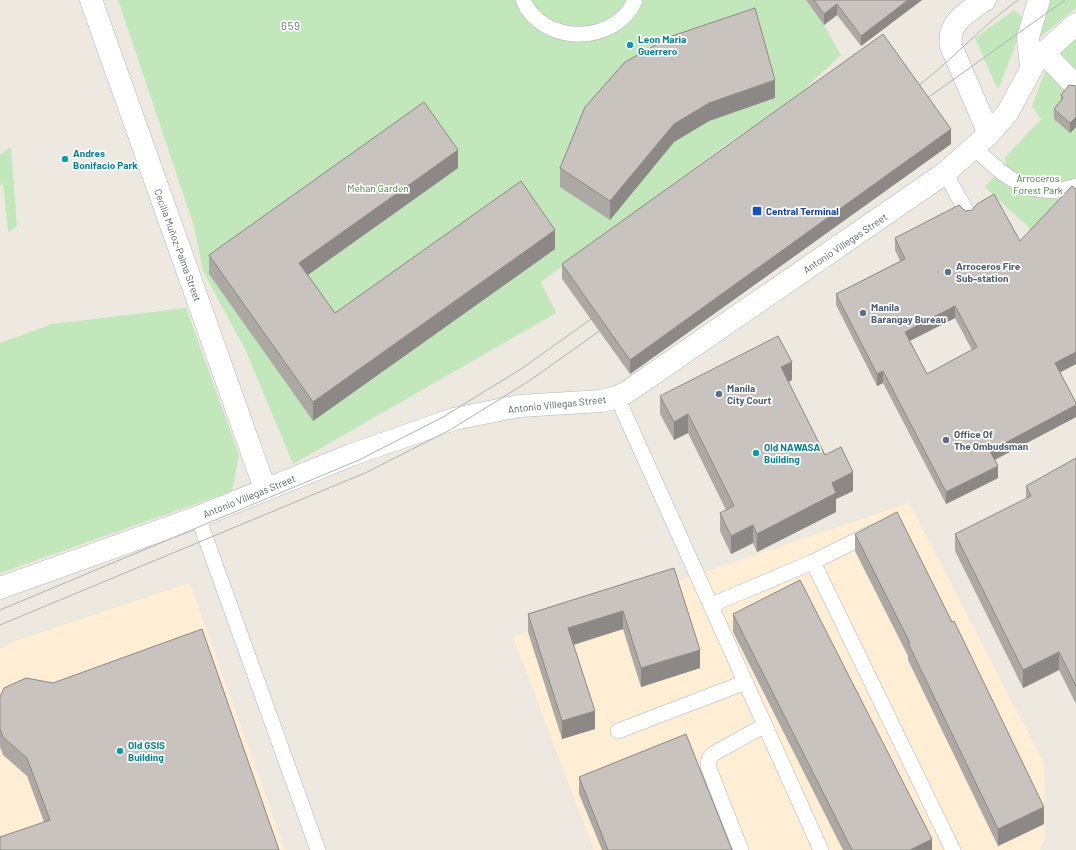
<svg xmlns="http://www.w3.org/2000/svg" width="1076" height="850" font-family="Barlow,sans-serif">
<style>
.commercial{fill:#ffeed4}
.green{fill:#c2e7bb}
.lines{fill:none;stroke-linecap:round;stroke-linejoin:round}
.lane-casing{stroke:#b2b5b9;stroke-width:16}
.street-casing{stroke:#b2b5b9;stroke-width:23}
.lane{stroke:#fff;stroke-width:15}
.street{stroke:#fff;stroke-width:22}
.tram{stroke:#b0b1b2;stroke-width:1}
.wall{fill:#aca8a3;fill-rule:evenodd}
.shaded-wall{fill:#8c8885}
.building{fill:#c8c3be;stroke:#8c8885;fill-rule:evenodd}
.culture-dot{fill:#0f9aa8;stroke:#fff;stroke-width:1.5}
.transit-dot{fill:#1a4fb4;stroke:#fff;stroke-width:1.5}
.service-dot{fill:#5c6f8a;stroke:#fff;stroke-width:1.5}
.labels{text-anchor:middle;stroke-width:3.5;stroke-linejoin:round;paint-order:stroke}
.culture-label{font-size:10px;font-weight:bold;fill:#0d838f;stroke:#fff;text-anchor:start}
.park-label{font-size:10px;fill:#39842f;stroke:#fff}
.transit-label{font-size:10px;font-weight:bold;fill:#164399;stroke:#fff;text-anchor:start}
.street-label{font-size:10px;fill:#595f63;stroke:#fff}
.service-label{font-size:10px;font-weight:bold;fill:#4e5e75;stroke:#fff;text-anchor:start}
.neighbourhood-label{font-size:11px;letter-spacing:1px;fill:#6a7175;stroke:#fff}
</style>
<rect width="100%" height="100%" fill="#ede8e0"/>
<path class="commercial" d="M909,503l135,260 1,74 -5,13h-446l-81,-213z
M190,583l95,267h-285v-201l15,-8z"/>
<path class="green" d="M118,0h688l18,25 17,30 -46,43 -71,48 -183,136 15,31 -263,151 -47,-113 -43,-80 -9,-45z
M1050,0h26v8l-38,31 -3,-2z
M1014,10l11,10 -26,68 -3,-2 -21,-48z
M1076,39v40l-17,-25z
M1046,69l30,13v189l-91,-84 21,-23 -1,-7 36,-38 -9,-13z
M11,147l6,79 -9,6 -5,-49 -3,2v-30z
M186,308l53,147 -7,36 -232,82v-230l52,-19z"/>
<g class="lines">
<defs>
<path id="lane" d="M523,0c19,46 93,45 112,0
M974,147c30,30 57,54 102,39
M945,173l23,41
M617,397l204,453
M198,517l120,333
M813,562l60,-30
M711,605l102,-43 140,288
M618,731l128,-49
M741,850l-33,-84 1,-7 4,-5 52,-29"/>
<path id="street" d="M91,0l174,489
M985,0c-17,12 -38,22 -34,46l38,88
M1043,52l31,32
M1031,66l-3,-29 11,-37
M0,588l198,-71 153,-62 103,-36 65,-13 83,-5 15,-4 10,-5 318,-219 44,-39 19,-22 28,-52 40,-36"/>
</defs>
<use href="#lane" class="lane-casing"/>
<use href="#street" class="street-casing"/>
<use href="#lane" class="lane"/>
<use href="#street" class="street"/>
<path class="tram" d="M910,92c39,-28 70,-65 108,-92
M919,104l146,-104
M0,610l359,-150 84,-43 78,-48 80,-57
M0,625l365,-152 85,-43 79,-49 79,-56"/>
</g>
<path class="wall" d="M806,0h116l-61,46 -24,-31 -13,10z
M1076,86v41l-6,6 -16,-14v-10l7,-9v-5z
M775,98l-66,23 -35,21 -64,78 -50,-33v-19z
M951,144l-321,230 -68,-95v-15z
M458,168l-150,107 27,38 220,-64 -242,172 -104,-147v-19z
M1076,189v175l-16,8 16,31v14l-81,43 3,18 -52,26 -63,-121 -6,3 -41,-81v-11l64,-33 -5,-11v-12l70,-27 55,30zM955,318l17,32 -45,24 -17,-33z
M792,380l-4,2 37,73 28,36 -17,8v13l-79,40 -4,-9 -22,11 -11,-23v-18l6,-3 -38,-77 -14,7 -14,-26v-18z
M1076,458v246l-17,-34 -36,18 -68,-137v-17l71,-35v-13z
M855,534l189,290 -46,22 -90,-186v-4l-53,-105z
M674,568l26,100 -59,19 -18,-58 -49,16 21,84 -33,10 -34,-107v-18z
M733,614l199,236h-89l-110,-218z
M0,697l279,153 -235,-28 -17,-46 -24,-21 -3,-8z
M579,777l153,73h-130l-23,-56z"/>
<path class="shaded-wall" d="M908,0h14l-61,46v-10z
M837,4v11l-13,10v-11z
M775,80v18l-66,23 -35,21 -64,78v-19l64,-77 35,-21z
M1076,117v10l-6,6v-10z
M951,129v15l-321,230v-14z
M458,150v18l-159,113v-18z
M555,230v19l-242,172v-19z
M955,306v12l-50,25v-11z
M1076,352v12l-21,11v-12z
M792,362v18l-11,6v-19z
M883,371v12l-6,3v-12z
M1076,405v12l-86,45v-11z
M688,414v19l-14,7v-18z
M998,466v12l-52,26v-12z
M853,472v19l-17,8v13l-79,40v-18l75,-51z
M753,525v18l-22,11v-18z
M623,611v18l-55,17v-18z
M700,650v18l-59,19v-19z
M1059,652v18l-36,18v-18z
M595,711v18l-33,10v-18z
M1044,807v17l-46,22v-17z
M932,839v11h-22z"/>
<path class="building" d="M814,0h94l-47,36 -24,-32 -13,10z
M755,8l20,72 -66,23 -35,21 -64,77 -50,-33 25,-61 40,-45 47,-26z
M883,34l68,95 -321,231 -68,-96z
M1069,85l7,1v31l-6,6 -16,-14 9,-11 -2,-3z
M424,102l34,48 -159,113 36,50 186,-132 34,49 -242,172 -104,-147z
M1072,186l4,3v163l-21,11 21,40v2l-86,46 8,15 -52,26 -63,-121 -6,3 -41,-80 69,-35 -10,-21 64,-33 6,6 7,-1 5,-6 17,-10 26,47zM955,306l22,41 -50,27 -22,-42z
M778,336l14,26 -11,5 44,88 16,-8 12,25 -21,11 4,10 -79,41 -4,-9 -22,11 -11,-23 14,-7 -46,-92 -14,8 -14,-26z
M1076,458v228l-17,-34 -36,18 -68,-136 76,-38 -5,-10z
M897,512l55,110 2,-1 90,186 -46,22 -90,-186h2l-55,-109z
M674,568l26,82 -59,18 -18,-57 -55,17 27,83 -33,10 -34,-107z
M800,580l132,259 -22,11h-58l-119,-236z
M202,629l77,221h-279v-13l50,-17 -23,-62 -24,-21 -3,-8v-32l4,-9 22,-10 27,5z
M686,734l46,116h-124l-29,-73z"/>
<g class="culture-dot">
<circle cx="630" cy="45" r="4"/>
<circle cx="65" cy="159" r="4"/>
<circle cx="756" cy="453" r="4"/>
<circle cx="120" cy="751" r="4"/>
</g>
<rect class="transit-dot" x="752" y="206" width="10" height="10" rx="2"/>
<g class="service-dot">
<circle cx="948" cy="272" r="4"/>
<circle cx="863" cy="313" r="4"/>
<circle cx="719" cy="394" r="4"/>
<circle cx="946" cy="440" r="4"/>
</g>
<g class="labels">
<g class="culture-label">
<text x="638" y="43">Leon Maria<tspan x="638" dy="12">Guerrero</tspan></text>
<text x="73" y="157">Andres<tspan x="73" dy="12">Bonifacio Park</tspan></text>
<text x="764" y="451">Old NAWASA<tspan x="764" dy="12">Building</tspan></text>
<text x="128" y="749">Old GSIS<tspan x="128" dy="12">Building</tspan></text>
</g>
<g class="park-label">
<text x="1038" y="182">Arroceros<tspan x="1038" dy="12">Forest Park</tspan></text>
<text x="378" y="192">Mehan Garden</text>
</g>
<g class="transit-label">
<text x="766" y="215">Central Terminal</text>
</g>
<g class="street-label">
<text transform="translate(845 243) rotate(-34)" y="4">Antonio Villegas Street</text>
<text transform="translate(178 245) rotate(70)" y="4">Cecilia Muñoz-Palma Street</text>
<text transform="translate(557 404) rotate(-6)" y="4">Antonio Villegas Street</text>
<text transform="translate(249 496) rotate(-22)" y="4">Antonio Villegas Street</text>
</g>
<g class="service-label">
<text x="956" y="270">Arroceros Fire<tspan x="956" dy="12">Sub-station</tspan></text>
<text x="871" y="311">Manila<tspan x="871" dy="12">Barangay Bureau</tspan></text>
<text x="727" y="392">Manila<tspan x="727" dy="12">City Court</tspan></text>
<text x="954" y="438">Office Of<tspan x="954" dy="12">The Ombudsman</tspan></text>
</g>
<g class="neighbourhood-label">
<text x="291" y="30">659</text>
</g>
</g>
</svg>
